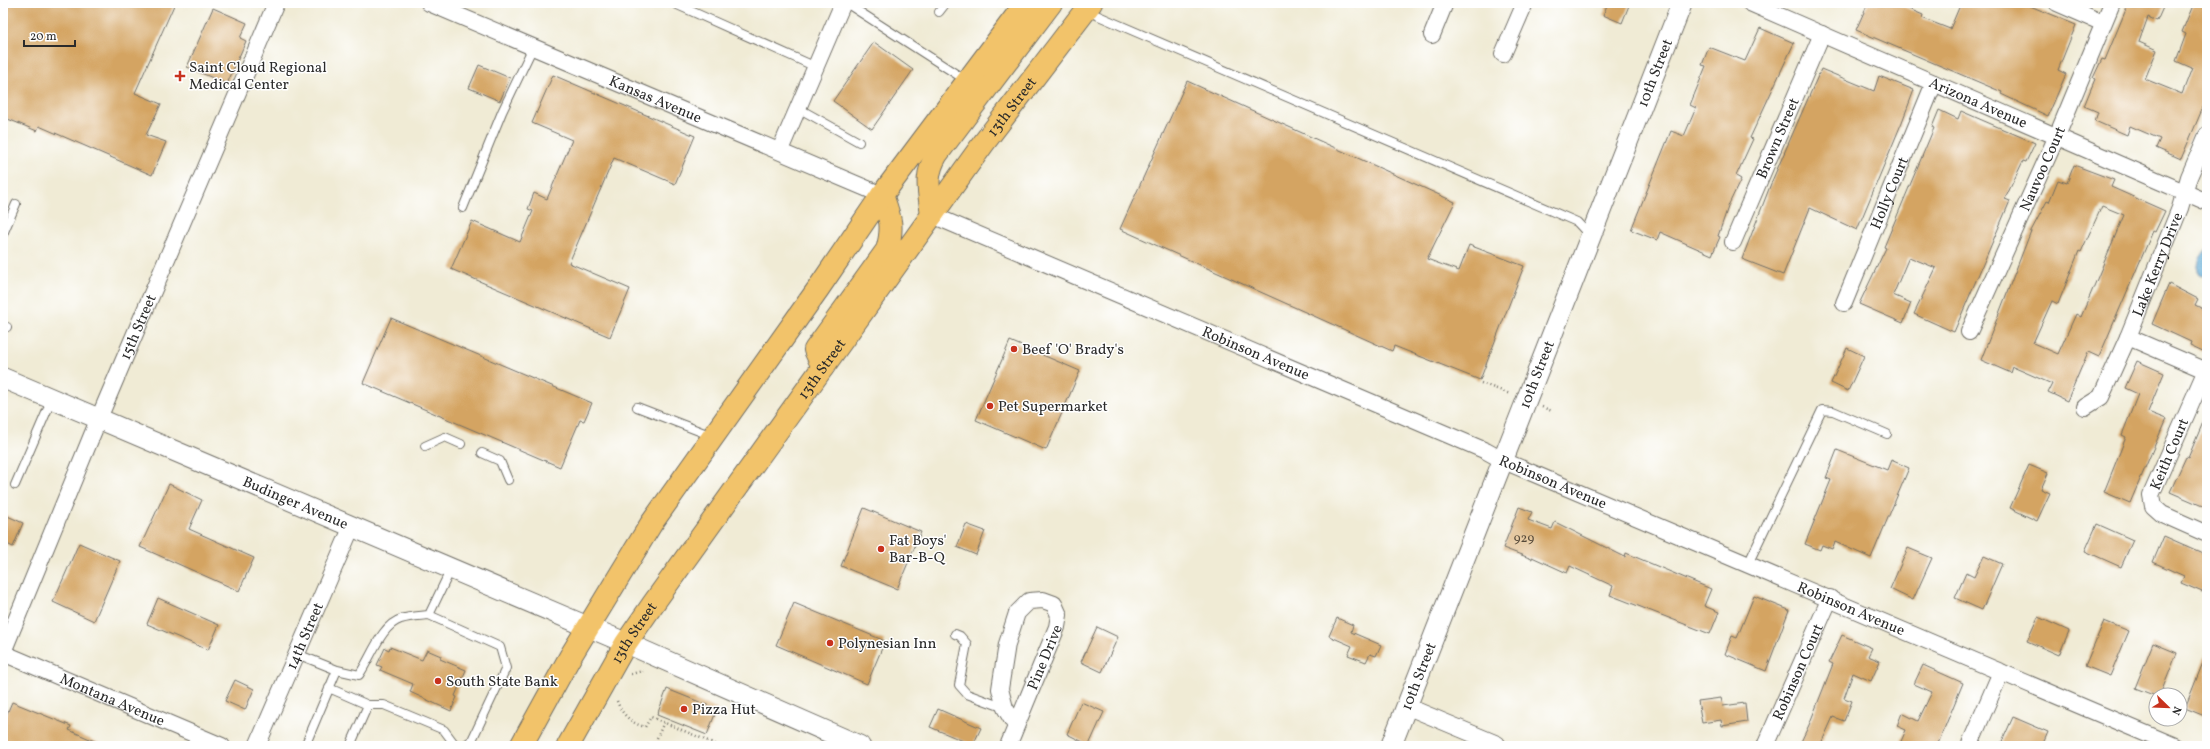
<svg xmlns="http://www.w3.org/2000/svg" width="2210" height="749" font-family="Vollkorn,serif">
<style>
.water{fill:#59a5d1;stroke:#42687e}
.building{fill:#d4a462;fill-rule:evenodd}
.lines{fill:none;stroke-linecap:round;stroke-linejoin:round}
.service-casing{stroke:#706e66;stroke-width:10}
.minor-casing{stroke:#706e66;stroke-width:18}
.tertiary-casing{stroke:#706e66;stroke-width:22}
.trunk-casing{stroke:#706e66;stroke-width:24}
.path{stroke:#706e66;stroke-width:2.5;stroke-dasharray:1 3;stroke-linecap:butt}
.service{stroke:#fff;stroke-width:8}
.minor{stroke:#fff;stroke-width:16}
.tertiary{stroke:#fff;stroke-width:20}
.trunk{stroke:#f2c36a;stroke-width:22}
.poi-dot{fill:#c8321e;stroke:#fff;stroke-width:1.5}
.labels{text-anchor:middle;stroke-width:3;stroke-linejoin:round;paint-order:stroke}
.number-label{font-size:13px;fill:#554939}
.poi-label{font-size:15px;fill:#2b2b2b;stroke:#fff;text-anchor:start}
.street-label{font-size:15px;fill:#2b2b2b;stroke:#fff}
</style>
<rect width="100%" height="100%" fill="#fff"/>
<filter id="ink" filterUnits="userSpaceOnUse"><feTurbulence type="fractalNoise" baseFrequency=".025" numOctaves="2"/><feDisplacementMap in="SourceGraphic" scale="8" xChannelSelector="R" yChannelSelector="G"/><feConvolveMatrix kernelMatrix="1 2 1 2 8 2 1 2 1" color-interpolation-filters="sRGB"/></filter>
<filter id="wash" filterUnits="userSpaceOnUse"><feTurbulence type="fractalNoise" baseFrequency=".012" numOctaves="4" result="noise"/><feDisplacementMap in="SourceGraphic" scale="16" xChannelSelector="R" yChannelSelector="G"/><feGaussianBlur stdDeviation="0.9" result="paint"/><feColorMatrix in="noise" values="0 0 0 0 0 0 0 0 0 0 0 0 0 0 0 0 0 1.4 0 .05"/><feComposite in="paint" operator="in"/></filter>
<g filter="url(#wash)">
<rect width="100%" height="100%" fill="#f0ebd5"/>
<path class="water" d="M2207,250v25l-6,1 -3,-2c-1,-10 1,-18 9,-24z"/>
<g id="blocks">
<path class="building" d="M3,3h172l-40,90 26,11 -15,31 20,7 -14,33 -113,-49 -2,5 -34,-14z
M1608,3h22l-8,20 -19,-8z
M1868,3h27l28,12 -1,3 28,11 11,-26h62l53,22 -18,45 8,4 -18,42 -47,-22 1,-2 -146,-62z
M2121,3h44l-8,18 -9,-4 -9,25 18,8 -12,29 37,15 10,-26 -16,-7 10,-27 -4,-2 12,-29 13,4v91l-26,61 -25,-11 4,-9 -30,-13 -3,9 -32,-14 3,-9 -14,-6 11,-27 -2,-1 9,-19 3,1 22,-53z
M213,8l34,15 -7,15 6,3 -19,43 -40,-17z
M1760,28l34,15 -44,95 3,1 -17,37 5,3 -12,25 -11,32 2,1 -8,18 -52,-23 -3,8 -26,-10 40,-99 13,5 12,-28 -6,-3 16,-39 -4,-1 7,-18 36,14z
M874,42l39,28 -41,59 -39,-28z
M479,65l31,13 -10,23 -31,-13z
M1821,69l53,22 5,-15 35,14 -12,32 -45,108 -47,-22 -27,67 -41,-16 30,-78z
M553,75l142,61 -20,48 -61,-26 -45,105 61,26 -20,48 -159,-68 21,-48 48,21 13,-31 -5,-2 6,-16 13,6 25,-59 -40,-17z
M1187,81l268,121 -28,57 32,12 10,-26 55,21 -44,114 -86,-34 -2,5 -272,-122z
M1939,110l19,9 3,-8 74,32 -9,19 -3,-1 -18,38 5,2 -56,131 -40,-18 22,-46 -27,-11 -16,38 18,8 -8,20 -44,-19 27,-56 -2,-1 50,-119 -2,-1z
M2074,165l40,15 -3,7 54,24 -10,21 -2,-1 -54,126 -11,-5 -21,49 -19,-9 4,-8 -39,-17 -2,6 -30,-13 50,-129 16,-30 2,1 9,-22 9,3zM2102,206l22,9 -43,102 -5,-3 -18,40 -25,-11 19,-42 6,3 21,-53 2,1z
M2169,284l29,15 -3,6 12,6v42l-17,-8 1,-3 -39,-18z
M391,318l201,85 -8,18 -4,-1 -20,47 -197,-84z
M1010,341l70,30 -34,79 -70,-30z
M1847,348l17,8 -16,35 -17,-8z
M2137,361l27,12 -16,39 18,7 -36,84 -26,-11 22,-55 -4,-2 16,-41 -13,-6z
M2207,413v95l-37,-16 16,-35 2,1z
M1837,450l50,20 4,-10 18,8 -38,90 -36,-16 -3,7 -10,-4 -2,5 -15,-6 26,-64 -5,-2z
M2029,465l19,8 -7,16 9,4 -13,28 -27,-13z
M169,484l33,16 -13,29 65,29 -15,33 -99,-44z
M1519,507l13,5 -4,8 24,9 3,-7 70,35 1,-4 85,36 -7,17 15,6 -9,22 -100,-39 3,-9 -43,-20 -3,7 -35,-16v2l-29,-11z
M864,508l57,24 -24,57 -56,-23z
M3,514l20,9 -10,24 -10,-5z
M966,524l19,7 -9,24 -19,-8z
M2097,524l36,16 -12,27 -36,-16z
M2164,536l43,19v39l-26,-11 3,-7 -31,-14z
M79,543l41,18 -26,60 -41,-19z
M1908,548l24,10 -19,42 -23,-11z
M1984,556l18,8 -20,46 -27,-12 11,-25 8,4z
M1754,596l35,14 -23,61 -41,-17 7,-18 5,2z
M158,598l61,27 -11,25 -61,-26z
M794,603l91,38 -18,43 -91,-39z
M2038,617l31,14 -10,24 -32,-14z
M1337,618l16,7 -2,7 30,13 -5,11 -6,-2 -4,8 -18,-7 4,-9 -23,-10z
M2104,621l25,10 -19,45 -25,-10z
M1097,627l21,10 -16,35 -21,-10z
M1842,635l30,13 -4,8 12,5 -9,20 -18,-8 -9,25 8,3 -8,20 -11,-4 -13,29h-21l10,-21 24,-61 -4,-2z
M2153,643l24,10 -17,42 -4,1 -21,-8z
M390,647l32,13 5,-10 14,6 -1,3 26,11 -11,26 2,1 -6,14 -41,-19 3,-8 -33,-14 2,-3 -5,-2 8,-17 4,2z
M2206,655h1v62l-22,-9z
M1923,665l40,18 -26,63h-38l7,-16 -9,-4 5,-13 16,8 14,-29 -18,-8z
M235,680l19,9 -9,21 -20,-9z
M667,689l50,20 -10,26 -50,-20z
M1721,698l2,8 22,-3 2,19 -25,4 -1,-6 -19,3 -4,-22z
M12,702l59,24 -2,4 37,16h-103v-23z
M1081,702l23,10 -15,33 -22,-11z
M938,709l43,19 -8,17 -43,-18z
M2013,717l35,15 -6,14h-42z"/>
</g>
</g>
<g filter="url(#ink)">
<use href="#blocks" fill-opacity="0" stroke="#706e66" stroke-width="1"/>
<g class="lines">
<defs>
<path id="service" d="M673,3l143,64
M846,3l121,78
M1087,11l490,211 13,14
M939,12l7,-9
M798,108l61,34
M463,208l39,-96 31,-65
M3,234l13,-30
M3,326l4,1
M637,407l75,29
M425,446l20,-9 16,7
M482,453l18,8 8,19
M15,485l37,-86
M1748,564l74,-154 11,1 54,23
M451,569l-22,46 71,32 6,21 -34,72 -8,6
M955,634l5,2 7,8 -8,41 8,9 38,14
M297,654l40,16 22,5c12,-17 22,-50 42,-56 8,-3 19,-3 28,-4
M329,688l39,17
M305,746l32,-76
M350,746l18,-41h16l60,25 12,16"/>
<g id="minor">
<path id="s1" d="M429,3l453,192"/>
<path id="s2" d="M1750,3l457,199"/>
<path d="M2057,3l46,20"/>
<path d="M1432,35l13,-32"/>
<path d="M1503,54l22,-51"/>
<path d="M780,150l63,-147"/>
<path id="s3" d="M932,215l554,236 18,10 671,285"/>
<path id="s4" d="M1733,242l89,-208"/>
<path id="s5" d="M1844,303l90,-220"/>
<path id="s6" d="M1969,332l88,-196 55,-133"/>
<path d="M2128,337l79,34"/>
<path d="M2206,370l-55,125 2,11 9,8 45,20"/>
<path id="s7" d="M2085,407l16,-10 27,-60 52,-129 9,-31 18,-42"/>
<path id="s8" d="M3,652l96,-234 177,-415"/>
<path id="s9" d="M3,653l219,93"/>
<path d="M1406,706l91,38 1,2"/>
<path id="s10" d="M257,746l95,-220"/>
<path id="s11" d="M1008,746l49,-119 2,-12 -5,-11 -11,-4 -14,1 -12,12 -10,31 -7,45 5,19 11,18"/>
<path id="s12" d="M1765,746l65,-148"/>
<path d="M1969,746l32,-74"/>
</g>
<g id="tertiary">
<path id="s13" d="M3,378l623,265 234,103"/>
<path id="s14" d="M1391,746l291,-743"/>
</g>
<g id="trunk">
<path d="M932,215c-3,-25 -8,-39 5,-61l114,-151"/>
<path d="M823,367l-8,-17 72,-100c7,-24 3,-33 -5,-55"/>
<path d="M521,746l49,-89 81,-133 167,-235 64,-94 144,-192"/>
<path id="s15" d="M568,746l58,-103 27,-39 330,-460 108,-141"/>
</g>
</defs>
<use href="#service" class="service-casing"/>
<use href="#minor" class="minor-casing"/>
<use href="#tertiary" class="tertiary-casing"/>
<use href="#trunk" class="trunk-casing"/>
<path class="path" d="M1481,383l29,11
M1542,407l10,4
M631,674l12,-3
M617,701c5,14 14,22 28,26l6,-10 69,29
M657,738l7,-16"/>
<use href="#service" class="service"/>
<use href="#minor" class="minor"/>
<use href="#tertiary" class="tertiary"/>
<use href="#trunk" class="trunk"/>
</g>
</g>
<g class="poi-dot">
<path d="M178 70h4v4h4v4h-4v4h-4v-4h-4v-4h4z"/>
<circle cx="1014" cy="349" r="4"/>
<circle cx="990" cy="406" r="4"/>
<circle cx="881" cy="549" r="4"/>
<circle cx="830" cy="643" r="4"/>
<circle cx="438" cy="681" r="4"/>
<circle cx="684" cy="709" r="4"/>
</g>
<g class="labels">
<g class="number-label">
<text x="1524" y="542">929</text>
</g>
<g class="poi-label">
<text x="189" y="72">Saint Cloud Regional<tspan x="189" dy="17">Medical Center</tspan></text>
<text x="1022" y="354">Beef 'O' Brady's</text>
<text x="998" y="411">Pet Supermarket</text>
<text x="889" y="545">Fat Boys'<tspan x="889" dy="17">Bar-B-Q</tspan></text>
<text x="838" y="648">Polynesian Inn</text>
<text x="446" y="686">South State Bank</text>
<text x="692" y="714">Pizza Hut</text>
</g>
<g class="street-label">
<text dy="5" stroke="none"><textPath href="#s14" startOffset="723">10th Street</textPath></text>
<text dy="5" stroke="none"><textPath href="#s1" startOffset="246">Kansas Avenue</textPath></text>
<text dy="5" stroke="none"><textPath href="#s2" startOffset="249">Arizona Avenue</textPath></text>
<text dy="5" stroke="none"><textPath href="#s15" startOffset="779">13th Street</textPath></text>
<text dy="5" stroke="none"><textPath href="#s4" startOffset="113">Brown Street</textPath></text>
<text dy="5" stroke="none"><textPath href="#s6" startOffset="179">Nauvoo Court</textPath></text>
<text dy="5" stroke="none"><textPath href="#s5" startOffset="119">Holly Court</textPath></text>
<text dy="5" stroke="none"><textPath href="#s7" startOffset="163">Lake Kerry Drive</textPath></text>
<text dy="5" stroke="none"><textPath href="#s8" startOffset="352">15th Street</textPath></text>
<text dy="5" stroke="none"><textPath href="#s3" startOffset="352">Robinson Avenue</textPath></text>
<text dy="5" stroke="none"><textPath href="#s15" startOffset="455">13th Street</textPath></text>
<text dy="5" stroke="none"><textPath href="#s14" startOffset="399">10th Street</textPath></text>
<text transform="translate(2169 454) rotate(-67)" y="5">Keith Court</text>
<text dy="5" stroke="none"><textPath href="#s3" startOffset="676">Robinson Avenue</textPath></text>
<text dy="5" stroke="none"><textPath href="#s13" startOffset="318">Budinger Avenue</textPath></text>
<text dy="5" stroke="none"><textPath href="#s3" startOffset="1000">Robinson Avenue</textPath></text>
<text dy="5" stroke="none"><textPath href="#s15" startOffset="131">13th Street</textPath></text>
<text dy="5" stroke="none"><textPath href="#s10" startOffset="120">14th Street</textPath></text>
<text dy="5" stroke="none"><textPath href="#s11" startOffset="96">Pine Drive</textPath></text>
<text dy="5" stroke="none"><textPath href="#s12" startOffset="81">Robinson Court</textPath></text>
<text dy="5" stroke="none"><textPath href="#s14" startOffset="75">10th Street</textPath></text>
<text dy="5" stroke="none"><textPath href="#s9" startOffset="119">Montana Avenue</textPath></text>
</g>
</g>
<rect width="2210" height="749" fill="none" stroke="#fff" stroke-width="16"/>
<g transform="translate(2168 707) rotate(113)"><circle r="19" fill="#ffffff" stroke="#aaaaaa"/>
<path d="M0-3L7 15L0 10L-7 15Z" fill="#c8321e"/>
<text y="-6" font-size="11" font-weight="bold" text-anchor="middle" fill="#2b2b2b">N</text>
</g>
<path d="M24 40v6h51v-6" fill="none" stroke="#2b2b2b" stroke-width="2"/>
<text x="30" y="40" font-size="12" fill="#2b2b2b" stroke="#ffffff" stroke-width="3" paint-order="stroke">20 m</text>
</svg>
